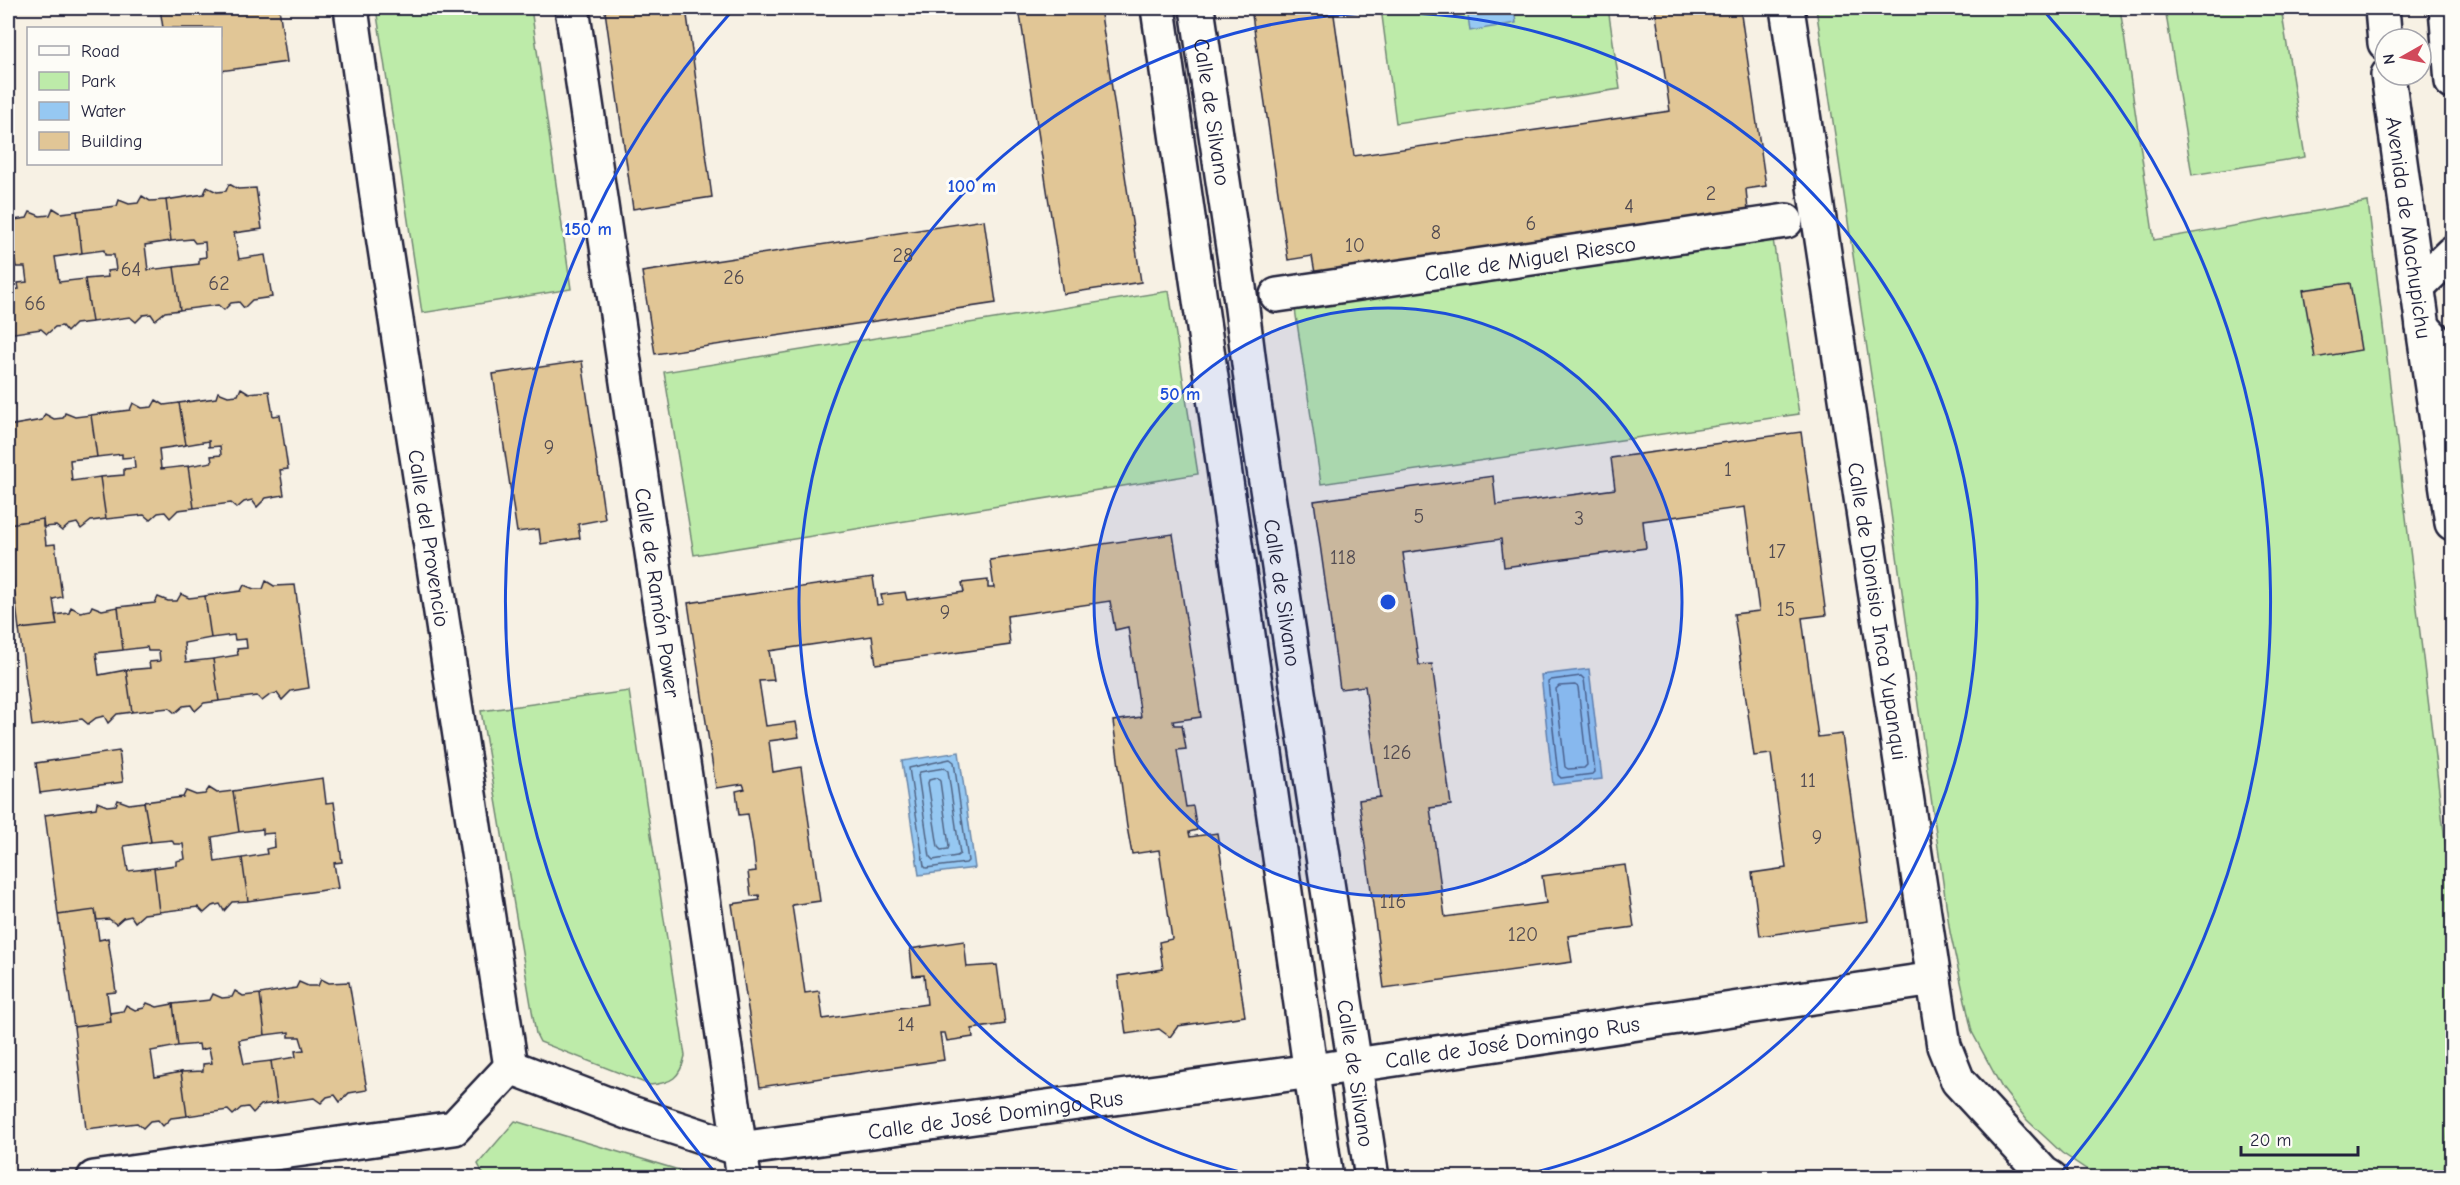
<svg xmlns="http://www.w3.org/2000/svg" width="2460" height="1185" font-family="'Comic Neue',sans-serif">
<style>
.green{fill:#bdeba9;stroke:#708672;stroke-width:1.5}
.water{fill:#96c8f2;stroke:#6886a9;stroke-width:1.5}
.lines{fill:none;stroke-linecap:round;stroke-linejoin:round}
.shore{stroke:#506484;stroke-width:1.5}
.building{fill:#e1c696;stroke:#22223b;stroke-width:1.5}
.street-casing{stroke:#22223b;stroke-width:38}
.secondary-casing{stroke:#22223b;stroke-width:38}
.street{stroke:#fdfcf7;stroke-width:33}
.secondary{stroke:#fdfcf7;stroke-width:33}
.ring{fill:none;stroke:#1d4ed8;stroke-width:3}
.labels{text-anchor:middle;stroke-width:6;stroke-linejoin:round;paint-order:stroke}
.number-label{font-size:20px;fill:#524b52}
.street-label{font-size:22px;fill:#22223b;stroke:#fdfcf7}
.centre{fill:#1d4ed8;stroke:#fdfcf7;stroke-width:3}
.ring-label{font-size:18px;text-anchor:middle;font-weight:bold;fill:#1d4ed8;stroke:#fdfcf7;stroke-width:6;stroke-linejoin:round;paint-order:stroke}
</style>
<rect width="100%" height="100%" fill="#f7f1e4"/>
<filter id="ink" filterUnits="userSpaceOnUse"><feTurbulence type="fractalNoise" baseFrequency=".0167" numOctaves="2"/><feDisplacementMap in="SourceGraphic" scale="12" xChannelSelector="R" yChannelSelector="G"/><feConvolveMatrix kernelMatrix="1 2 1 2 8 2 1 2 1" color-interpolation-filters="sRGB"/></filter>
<g filter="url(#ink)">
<path class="green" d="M376,8h155l40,281 -149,24z
M1381,8h227l12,81 -224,34z
M1816,8h304l34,232 214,-38 84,696v207l-9,72h-345l-36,-24 -35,-33 -25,-32 -30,-56 -22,-100 -69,-490z
M2165,8h116l24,149 -113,18z
M1773,239l26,175 -478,70 -26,-175z
M1169,291l29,183 -504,81 -30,-183z
M629,691l56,365c-5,22 -13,27 -35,29l-110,-43 -4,-8 -55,-323z
M515,1121l177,53 2,3h-209l-7,-13z"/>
<path class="water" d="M1467,8h47l2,15 -46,8z
M1589,669l13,110 -49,6 -12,-110z
M959,752l16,116 -56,7 -17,-114z"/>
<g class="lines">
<path class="shore" d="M1581,676l3,3 11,93 -2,2 -32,4 -3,-3 -10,-93 3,-2z
M1575,685l3,2 9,78 -3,3 -16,1 -3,-2 -9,-78 3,-3z
M950,759l4,3 14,99 -2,2 -40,5 -2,-2 -15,-98z
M944,768l4,3 12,83 -3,2 -24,4 -3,-3 -12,-82 2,-3z
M937,778l3,3 9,65 -1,3 -7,1 -3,-3 -10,-64 1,-3z"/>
</g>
<path class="building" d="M160,8h119l8,54 -67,9v-43h-57z
M627,8h59l26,189 -79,12 -28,-198z
M1019,8h81l41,274 -78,12z
M1251,8h82l21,148 316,-45 -15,-103h85l26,178 -20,3 2,22 -433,62 -3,-17 -24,4z
M229,184l9,5 18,-1 6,41 -28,4 5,26 26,-4 7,42 -20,3 -8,8 -5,-6 -8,1 -7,7 -6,-5 -38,5 -6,-43 25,-3v-6l7,-1 -1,-15 -10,1 -3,-4 -21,2 -5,-41 38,-6 3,-7 10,5 9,-1z
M142,196l8,5 16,-1 5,41 -26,4 3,25 26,-3 6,43 -15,2 -10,8 -4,-6 -8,1 -7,7 -6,-5 -38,5 -7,-43 23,-2 -1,-6 9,-1 -2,-15h-9l-1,-5 -22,3 -5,-42 40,-5 2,-6 10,4 9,-1z
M53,208l8,5 16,-2 5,42 -27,4 4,25 26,-3 7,43 -17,2 -8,8 -5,-6 -7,1 -8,7 -6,-5 -33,5v-44l11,-1 -1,-6 9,-1 -2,-15h-9l-1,-5 -7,2v-43l19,-3 3,-6 10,4 10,-1z
M984,220l12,83 -341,51 -13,-82z
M2350,283l11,67 -46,8 -12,-68z
M582,361l23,158 -27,5 2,14 -39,6 -2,-15 -22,3 -24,-158z
M241,388l8,5 20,-2 4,25 7,-1 8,54 -8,1 4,25 -18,3 -9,9 -5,-7 -8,2 -7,6 -6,-5 -37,5 -6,-42 24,-4 -1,-6 10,-1 -1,-9 -11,1v-6l-23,4 -7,-42 37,-5 2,-6 10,4 10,-1z
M156,400l8,5 15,-2 7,42 -27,4 2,20 27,-3 6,42 -16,2 -8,8 -5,-6 -7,1 -8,7 -6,-5 -38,4 -6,-42 24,-2v-6l11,-1 -1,-11 -12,1v-4l-25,3 -6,-42 39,-5 3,-7 9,5 10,-1z
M65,413l10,4 16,-2 6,42 -27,3 2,21 28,-4 6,42 -15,2 -10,8 -4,-6 -8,2 -7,6 -6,-5 -13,1v-8l-35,5v-98l34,-6 3,-6 9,5 9,-1z
M1801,432l25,183 -24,3 16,119 24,-3 26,187 -108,15 -8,-63 34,-5 -15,-114 -17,2 -20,-142 25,-3 -14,-104 -102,14 3,27 -142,19 -3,-28 -98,14 16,112 13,-1 19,141 -21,3 15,109 101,-14 -4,-27 83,-11 9,62 -66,9 4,26 -188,26 -25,-188 21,-3 -15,-111 -25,3 -26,-188 179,-25 3,29 119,-16 -4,-31z
M43,519l3,26 9,-1 7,53 -9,2 4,26 -38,4 -11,-87v-18z
M1173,534l28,183 -28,4 1,4h8l4,24 -9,1 9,57 7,-1 4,24 -8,2 1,5 27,-4 28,183 -67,10 -8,11 -11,-8 -33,5 -8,-58 45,-7 -4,-27 13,-3 -13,-89 -27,4 -5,-27 -14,-106 28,-4 -13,-90 -13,3 -5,-29 -103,15 3,29 -134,19 -4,-28 -103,15 5,29 -15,1 7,45 30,-4 3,15 -30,4 4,31 28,-5 19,134 -28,4 13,88 14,-2 4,28 104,-15 -3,-29 -11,1 -3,-27 54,-8 3,26 30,-2 8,59 -33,5 1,8 -26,4 -2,-8h-5l4,27 -184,27 -28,-183 28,-4 -1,-5 -8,1 -3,-24 8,-1 -3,-27 -5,-30 -9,1 -3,-24 9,-2 -2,-5 -27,4 -28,-185 185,-26 4,28 6,-1 -2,-9 24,-3 2,8 57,-8 -2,-9 26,-3v8h6l-4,-28z
M266,581l8,5 21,-1 14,103 -18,3 -9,9 -5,-7 -7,2 -8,6 -5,-5 -38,5 -6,-42 25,-4 -1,-6 10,-1 -1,-9 -11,1 -1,-5 -23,3 -6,-42 36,-5 3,-6 10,4h9z
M181,594l8,4 16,-2 6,42 -27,5 2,19 27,-3 6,42 -15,2 -9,8 -4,-6 -8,1 -8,7 -6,-5 -37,4 -6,-42 24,-2 -1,-6 11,-1 -1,-10h-11l-1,-4 -24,3 -5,-43 37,-4 3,-6 10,4h9z
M92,606l10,4 16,-3 5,43 -27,3 3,22 27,-5 6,42 -15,2 -9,9 -4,-7 -8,2 -8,6 -6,-5 -50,7 -13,-97 38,-4 -2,-10 14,-2 2,-6 9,5 10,-2z
M119,751l4,31 -83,11 -4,-30z
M323,778l3,25 8,-1 8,60 -8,1 4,25 -90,13 -6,-43 25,-4 -1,-5 9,-2 -1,-14 -11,1v-5l-24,3 -6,-41z
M209,788l8,5 16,-2 6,41 -27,5 3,25 27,-4 6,43 -16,1 -8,9 -4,-7 -8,2 -8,7 -6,-6 -39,5 -5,-44 22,-3v-4l9,-2 -2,-15h-9l-2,-4 -21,2 -7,-40 39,-5 3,-6 10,4 9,-1z
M118,800l11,4 15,-2 7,40 -27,4 4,25 26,-3 5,44 -15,2 -9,8 -4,-6 -8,2 -7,6 -7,-5 -12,1 -2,-10 -37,5 -13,-100 51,-7 1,-6 10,4 9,-1z
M95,910l4,30 9,-2 8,54 -9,1 4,29 -37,5 -16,-112z
M321,979l8,4 20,-1 18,108 -18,3 -9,9 -5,-7 -8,2 -6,6 -7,-5 -37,5 -6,-42 25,-4 -1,-6 9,-1 -4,-13h-11v-5l-24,3 -5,-41 36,-6 3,-6 9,4h10z
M235,991l8,5 17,-2 5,41 -26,5 5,24 27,-3 6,42 -16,2 -8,8 -5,-6 -7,1 -8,7 -5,-5 -41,6 -6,-44 22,-1v-7l9,-1 -3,-15 -9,2 -1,-6 -21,2 -5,-42 37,-4 3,-6 9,4 10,-1z
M147,1003l10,4 16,-3 5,42 -27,5 4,26 26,-5 6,44 -16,2 -8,8 -5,-6 -8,1 -7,7 -6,-5 -51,6 -12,-102 37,-5 -1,-9 13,-2 3,-6 9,5 9,-2z"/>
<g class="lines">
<defs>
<g id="street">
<path id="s1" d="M351,8l27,195 133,864"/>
<path id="s2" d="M572,8l172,1170"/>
<path id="s3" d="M1787,8l157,1038 14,35 85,92 8,5"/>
<path d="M2417,287l35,-34"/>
<path id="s4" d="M1277,295l509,-74"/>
<path d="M2423,327l29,31"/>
<path id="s5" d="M511,1067l117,45 112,37 615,-84 579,-86"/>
<path d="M94,1178l360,-50 57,-61"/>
</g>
<g id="secondary">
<path d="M1158,8c53,390 109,780 168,1170"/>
<path id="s6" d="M1197,8l44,293 13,102 118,775"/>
<path d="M2382,8l3,35"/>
<path d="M2446,8l6,74"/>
<path id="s7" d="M2388,75l35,252 29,196"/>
</g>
</defs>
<use href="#street" class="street-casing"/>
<use href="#secondary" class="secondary-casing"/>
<use href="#street" class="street"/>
<use href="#secondary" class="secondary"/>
</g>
</g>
<circle cx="1388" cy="602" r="294" fill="#1d4ed8" fill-opacity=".12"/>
<g class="ring">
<circle cx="1388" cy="602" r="294"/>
<path d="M1261 1177A589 589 0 1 1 1515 1177"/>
<path d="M717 1175A883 883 0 0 1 732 11M2044 11A883 883 0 0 1 2059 1175"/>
</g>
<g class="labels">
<g class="number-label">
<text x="1711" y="200">2</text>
<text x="1629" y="213">4</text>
<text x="1531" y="230">6</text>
<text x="1436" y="239">8</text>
<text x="1355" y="252">10</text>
<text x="903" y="262">28</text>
<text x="131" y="276">64</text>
<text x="734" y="284">26</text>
<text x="219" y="290">62</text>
<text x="35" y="310">66</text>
<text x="549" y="454">9</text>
<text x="1728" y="476">1</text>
<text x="1419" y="523">5</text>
<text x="1579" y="525">3</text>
<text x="1777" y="558">17</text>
<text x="1343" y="564">118</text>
<text x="1786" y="616">15</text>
<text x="945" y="619">9</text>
<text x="1397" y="759">126</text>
<text x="1808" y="787">11</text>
<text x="1817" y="844">9</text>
<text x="1393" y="908">116</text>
<text x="1523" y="941">120</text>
<text x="906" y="1031">14</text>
</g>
<g class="street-label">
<text dy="8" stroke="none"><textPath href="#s6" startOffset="105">Calle de Silvano</textPath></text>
<text dy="8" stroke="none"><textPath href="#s7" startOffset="154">Avenida de Machupichu</textPath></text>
<text dy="8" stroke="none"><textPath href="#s4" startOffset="256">Calle de Miguel Riesco</textPath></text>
<text dy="8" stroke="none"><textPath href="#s1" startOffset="536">Calle del Provencio</textPath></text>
<text dy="8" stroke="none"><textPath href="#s2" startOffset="591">Calle de Ramón Power</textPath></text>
<text dy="8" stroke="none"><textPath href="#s6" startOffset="591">Calle de Silvano</textPath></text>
<text dy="8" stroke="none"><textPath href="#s3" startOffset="610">Calle de Dionisio Inca Yupanqui</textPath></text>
<text dy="8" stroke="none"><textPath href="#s5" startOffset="1023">Calle de José Domingo Rus</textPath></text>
<text dy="8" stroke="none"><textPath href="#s6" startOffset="1077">Calle de Silvano</textPath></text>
<text dy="8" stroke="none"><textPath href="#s5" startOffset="501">Calle de José Domingo Rus</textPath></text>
</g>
</g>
<circle cx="1388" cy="602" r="9" class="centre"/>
<g class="ring-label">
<text x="972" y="192">100 m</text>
<text x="588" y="235">150 m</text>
<text x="1180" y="400">50 m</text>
</g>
<rect width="2460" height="1185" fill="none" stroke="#fdfcf7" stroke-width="30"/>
<rect x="15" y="15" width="2430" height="1155" fill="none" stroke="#22223b" stroke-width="2" filter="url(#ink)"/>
<rect x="27" y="27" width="195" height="138" fill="#fdfcf7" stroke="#a5a5ac" stroke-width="1.5"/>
<rect x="39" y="46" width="30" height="9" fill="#fdfcf7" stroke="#a5a5ac" stroke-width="1.5"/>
<text x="81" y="57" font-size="18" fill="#22223b">Road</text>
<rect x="39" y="72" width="30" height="18" fill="#bdeba9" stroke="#a5a5ac" stroke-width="1.5"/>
<text x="81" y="87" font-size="18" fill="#22223b">Park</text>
<rect x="39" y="102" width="30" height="18" fill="#96c8f2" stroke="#a5a5ac" stroke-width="1.5"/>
<text x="81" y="117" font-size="18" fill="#22223b">Water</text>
<rect x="39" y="132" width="30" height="18" fill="#e1c696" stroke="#a5a5ac" stroke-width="1.5"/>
<text x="81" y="147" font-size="18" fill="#22223b">Building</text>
<g transform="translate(2403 57) rotate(261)"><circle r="28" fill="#fdfcf7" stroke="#a5a5ac" stroke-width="1.5"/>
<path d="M0-4.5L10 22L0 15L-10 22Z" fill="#d1495b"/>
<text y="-9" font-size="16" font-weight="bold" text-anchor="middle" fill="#22223b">N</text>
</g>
<path d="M2241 1146v9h117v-9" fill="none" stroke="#22223b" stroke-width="3"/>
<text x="2250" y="1146" font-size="18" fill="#22223b" stroke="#fdfcf7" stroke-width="4.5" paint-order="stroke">20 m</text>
</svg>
